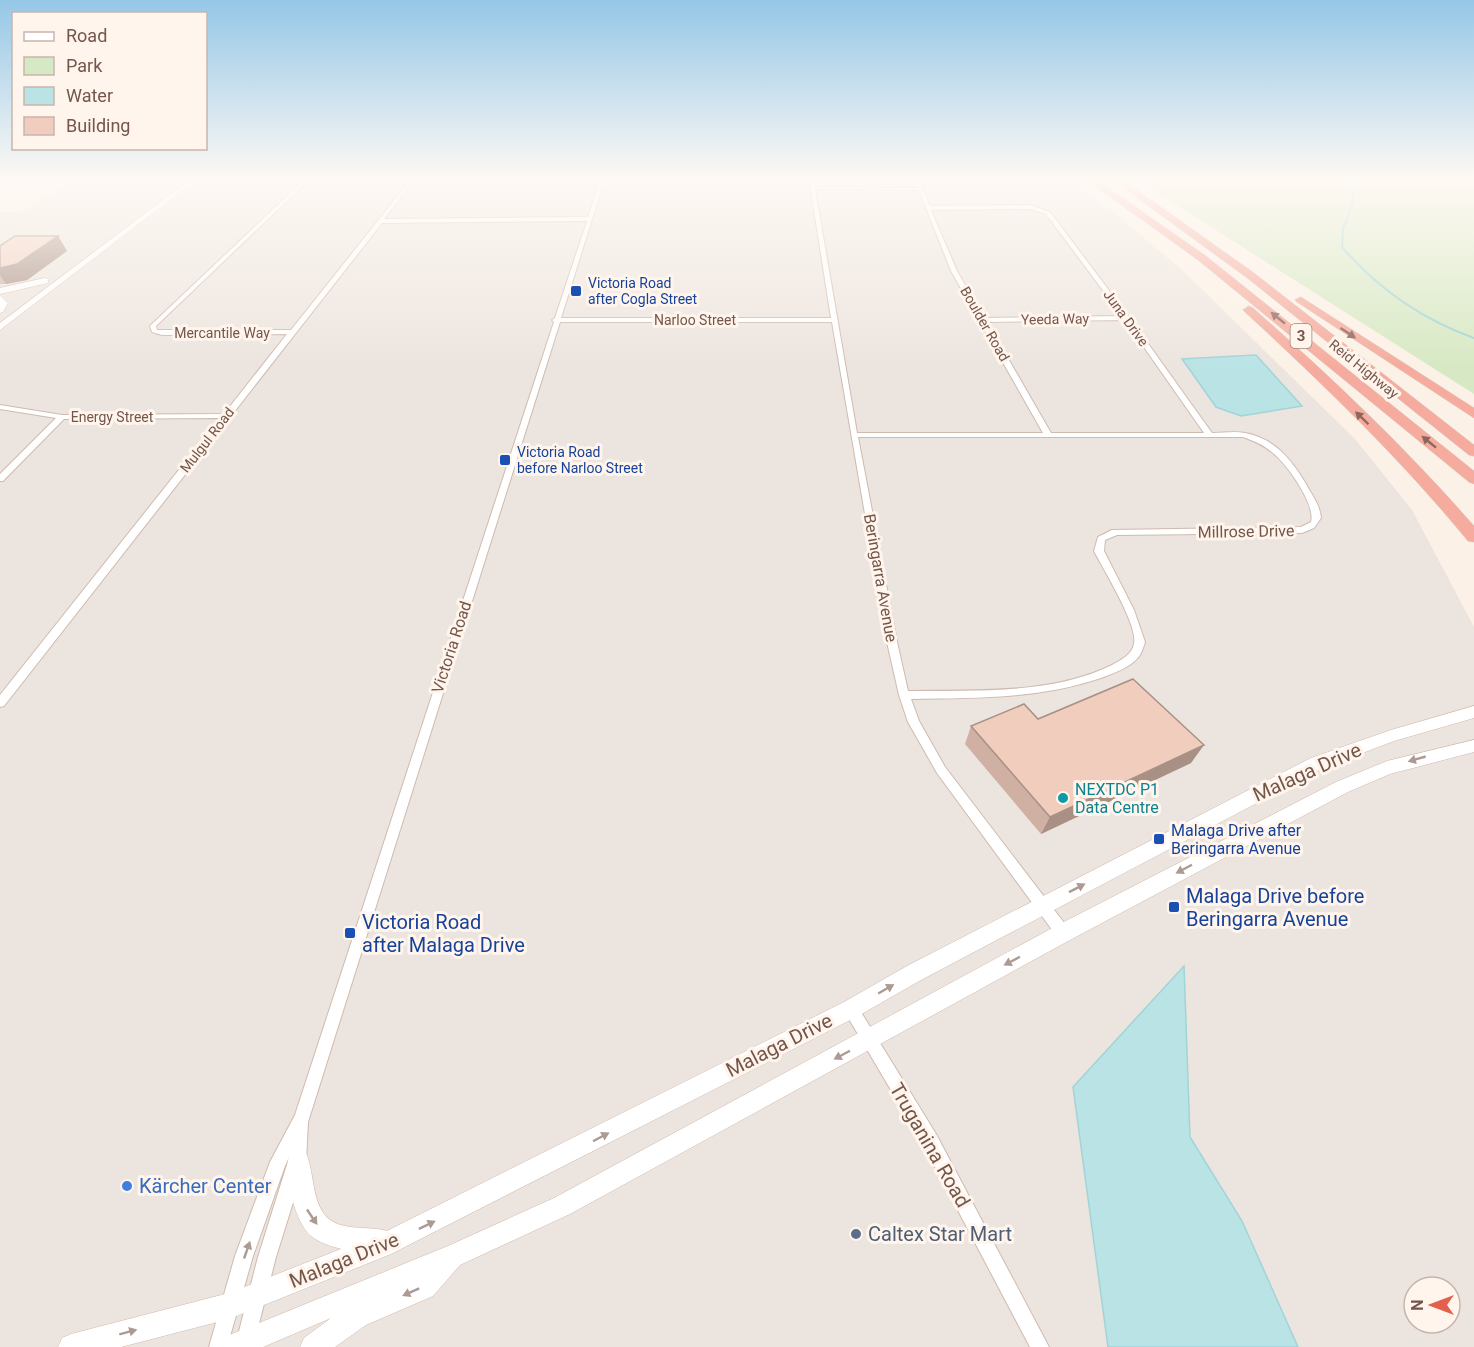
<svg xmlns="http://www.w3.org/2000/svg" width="1474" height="1347" font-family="Roboto,sans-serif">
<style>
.industrial{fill:#ece4df;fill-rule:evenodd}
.green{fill:#d7e9c4}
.water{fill:#bae3e5;stroke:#a1d4d7;stroke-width:1.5}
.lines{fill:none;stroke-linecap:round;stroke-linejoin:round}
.stream{stroke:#a1d4d7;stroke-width:2}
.minor-casing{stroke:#cfbaaf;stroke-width:2}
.secondary-casing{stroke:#d2b9ac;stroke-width:1}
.motorway-casing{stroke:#d8d0cd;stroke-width:1}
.minor{fill:#fff;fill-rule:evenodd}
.secondary{fill:#fff;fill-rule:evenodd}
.motorway{fill:#f5ac9e;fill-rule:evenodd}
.wall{fill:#cfb0a3}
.shaded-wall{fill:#a99085}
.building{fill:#f1cdbe;stroke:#a99085;stroke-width:1.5}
.oneway{fill:#8e675c}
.oneway2{fill:#ac9a93}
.transit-dot{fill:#1a4fb4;stroke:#fff5ec;stroke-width:2}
.culture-dot{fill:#0f9aa8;stroke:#fff5ec;stroke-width:2}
.shop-dot{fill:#3f7fe0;stroke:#fff5ec;stroke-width:2}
.service-dot{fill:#5c6f8a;stroke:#fff5ec;stroke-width:2}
.labels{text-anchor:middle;stroke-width:6;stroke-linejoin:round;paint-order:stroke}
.far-transit-label{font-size:14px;fill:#164399;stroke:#fff5ec;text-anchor:start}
.far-street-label{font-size:14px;fill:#74564b;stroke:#fff5ec}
.shield{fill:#fff5ec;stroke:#9e867b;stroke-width:1.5}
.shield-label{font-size:15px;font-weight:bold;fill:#74564b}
.street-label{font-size:16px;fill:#74564b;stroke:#fff5ec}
.culture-label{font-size:16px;fill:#0d838f;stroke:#fff5ec;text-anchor:start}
.transit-label{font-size:16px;fill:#164399;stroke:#fff5ec;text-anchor:start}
.near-street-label{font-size:20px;fill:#74564b;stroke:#fff5ec}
.near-transit-label{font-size:20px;fill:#164399;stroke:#fff5ec;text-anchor:start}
.near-shop-label{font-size:20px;fill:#366cbe;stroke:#fff5ec;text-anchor:start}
.near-service-label{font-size:20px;fill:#4e5e75;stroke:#fff5ec;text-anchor:start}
</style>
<rect width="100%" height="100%" fill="#fcf1e6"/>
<path class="industrial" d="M77,178h990l50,37 65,55 173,169 57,71 62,117v720h-1474v-1135h22zM1414,1287h36v36h-36z"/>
<path class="green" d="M1134,178h340v216z"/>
<path class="water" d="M971,178h85l10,6 -83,1 -8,-1z
M1256,355l46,51 -61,10 -25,-9 -34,-48z
M1184,966l6,171 52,84 56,126h-190l-35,-260z"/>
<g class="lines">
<path class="stream" d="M1339,178l13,11 2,11 -11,29 -1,18c37,43 79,72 132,91"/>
<defs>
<path id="minor" d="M306,178h5l-155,148 1,4h134l121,-152h4l-32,41 204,-2 13,-39h4l-44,140h270l-22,-140h4l2,9 102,1 -3,-10h4l12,28 100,-1 20,7 79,105 83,116c11,0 23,-2 33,0 29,5 47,27 61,51 6,11 14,21 15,34l-7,10 -12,5 -185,2 -12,5 -1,11 30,59 11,32c-1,4 -3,9 -5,13 -8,12 -26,18 -39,23 -62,21 -125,20 -190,21l8,22 26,46 123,161 2,5 -2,5 -5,1 -5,-1 -121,-165 -29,-51 -9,-27 -12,-53 -55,-320h-272l-252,800 -2,39 -30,96 -23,90h-18l23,-90 32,-102 -5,11 -32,90 -26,91h-18l26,-91 35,-94 25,-47 259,-793 -2,-2 3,-2 32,-97 -205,2 -378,483 -4,1v-12l220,-277 -156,1 -61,62h-3v-7l56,-56 -56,-9v-4l62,10 162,-1 63,-80 -125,1 -10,-3 -2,-6zM815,189l104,1 32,81 92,162h-186zM1030,209l16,5 76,102 -138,2 -27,-47 -26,-61zM1125,320l79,113h-153l-64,-111zM858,437h385c11,4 21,8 30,16 14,11 43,52 38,69l-10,5 -189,3 -14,7 -4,14c9,18 44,74 40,92 -1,11 -13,17 -22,22 -61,30 -137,25 -204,26l-11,-49z
M851,1002l5,2 80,130 113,213h-19l-106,-201 -78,-132 -2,-5 2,-5z"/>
<path id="secondary" d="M192,178h7l-199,152v-7z
M45,278l3,1v4l-48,11v-6z
M0,295l8,8 -5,9 -3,1z
M1474,706v12l-80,23 -71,27 -402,212 -63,36 -467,238 -162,65 -108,28h-63l4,-9 9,-4 158,-41 112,-44c-10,-3 -21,-6 -30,-13 -16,-14 -29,-64 -21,-83l8,-4 8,4c11,26 3,66 39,73 14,3 29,1 42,5l457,-229 63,-36 404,-208 80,-28z
M1474,740v12l-84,22 -42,18 -278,148 -500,274 -110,51 -27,31 -67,29 -31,22h-35l4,-9 27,-20 -68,29h-45l4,-9 226,-92 106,-48 502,-272 280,-144 51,-21z"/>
<path id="motorway" d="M1084,178h10l112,78 268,215v13l-5,-2 -271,-222z
M1110,178h10l134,95 220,172v11l-5,-1 -223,-178z
M1301,297l173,111v10l-177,-116 -2,-2z
M1249,306l4,2c78,69 153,140 221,218v16l-6,-1c-68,-83 -144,-156 -223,-229l-2,-2z"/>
</defs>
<use href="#minor" class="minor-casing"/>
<use href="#secondary" class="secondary-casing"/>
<use href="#motorway" class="motorway-casing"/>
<use href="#minor" class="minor"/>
<use href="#secondary" class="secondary"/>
<use href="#motorway" class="motorway"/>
</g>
<path class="wall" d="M122,178h42l-6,5h-33z
M58,236l9,15 -40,29 -21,4h-6v-38z
M1038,719l153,44 -150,71 -76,-90 6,-18z"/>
<path class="shaded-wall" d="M155,178h9l-6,5z
M58,236l9,15 -40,29 -21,4 -6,-9v-7z
M1204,745l-13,18 -150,71 9,-17z"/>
<path class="building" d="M15,236h43l-41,28 -17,4v-22z
M1133,679l71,66 -154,72 -79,-91 53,-22 14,15z"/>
<defs><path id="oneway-solid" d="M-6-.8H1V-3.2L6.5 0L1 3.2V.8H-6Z" transform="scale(1.5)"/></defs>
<g class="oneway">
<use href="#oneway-solid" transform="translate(1278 318) rotate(-141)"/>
<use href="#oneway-solid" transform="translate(1348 333) rotate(34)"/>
<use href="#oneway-solid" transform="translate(1362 418) rotate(-136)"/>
<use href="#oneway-solid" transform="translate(1429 442) rotate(-141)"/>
</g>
<g class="oneway2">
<use href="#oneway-solid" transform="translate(1417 759) rotate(164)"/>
<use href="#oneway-solid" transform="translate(1184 869) rotate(152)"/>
<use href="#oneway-solid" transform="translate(1077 888) rotate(-27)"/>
<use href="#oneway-solid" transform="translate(1012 961) rotate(152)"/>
<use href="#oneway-solid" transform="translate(886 989) rotate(-30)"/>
<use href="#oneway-solid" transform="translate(842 1055) rotate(152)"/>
<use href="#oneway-solid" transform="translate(601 1137) rotate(-28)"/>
<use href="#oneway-solid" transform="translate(312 1217) rotate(56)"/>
<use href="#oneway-solid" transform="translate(427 1225) rotate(-26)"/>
<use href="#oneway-solid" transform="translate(247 1250) rotate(-71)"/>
<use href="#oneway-solid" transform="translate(411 1292) rotate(156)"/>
<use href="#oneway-solid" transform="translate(128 1332) rotate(-15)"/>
</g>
<linearGradient id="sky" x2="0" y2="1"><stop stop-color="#95c7e7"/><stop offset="0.49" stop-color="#fef9f4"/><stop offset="1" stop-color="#fef9f4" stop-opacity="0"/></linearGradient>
<rect width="1474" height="366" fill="url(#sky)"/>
<g class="transit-dot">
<rect x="570" y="285" width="12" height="12" rx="3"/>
<rect x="499" y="454" width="12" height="12" rx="3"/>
<rect x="1153" y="833" width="12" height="12" rx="3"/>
<rect x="1168" y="901" width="12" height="12" rx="3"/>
<rect x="344" y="927" width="12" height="12" rx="3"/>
</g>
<circle class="culture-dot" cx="1063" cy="798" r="6"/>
<circle class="shop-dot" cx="127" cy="1186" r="6"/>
<circle class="service-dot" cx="856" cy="1234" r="6"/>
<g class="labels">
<g class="far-transit-label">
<text x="588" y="288">Victoria Road<tspan x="588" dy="16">after Cogla Street</tspan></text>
<text x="517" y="457">Victoria Road<tspan x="517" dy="16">before Narloo Street</tspan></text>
</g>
<g class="far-street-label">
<text transform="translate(1126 318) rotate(54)" y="5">Juna Drive</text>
<text transform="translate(1055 319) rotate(-1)" y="5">Yeeda Way</text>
<text x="695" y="325">Narloo Street</text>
<text transform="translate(985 324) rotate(60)" y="5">Boulder Road</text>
<text x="222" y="338">Mercantile Way</text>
<text transform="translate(1364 369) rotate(39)" y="5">Reid Highway</text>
<text x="112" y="422">Energy Street</text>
<text transform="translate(207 440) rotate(-52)" y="5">Mulgul Road</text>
</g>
<rect class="shield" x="1290.5" y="324" width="21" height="24" rx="4.5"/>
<g class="shield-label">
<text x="1301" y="341">3</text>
</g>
<g class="street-label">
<text transform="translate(1246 531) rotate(-1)" y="6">Millrose Drive</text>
<text transform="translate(881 578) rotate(80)" y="6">Beringarra Avenue</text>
<text transform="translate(451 647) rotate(-72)" y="6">Victoria Road</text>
</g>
<g class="culture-label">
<text x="1075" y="795">NEXTDC P1<tspan x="1075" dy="18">Data Centre</tspan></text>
</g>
<g class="transit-label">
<text x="1171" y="836">Malaga Drive after<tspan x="1171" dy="18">Beringarra Avenue</tspan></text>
</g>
<g class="near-street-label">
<text transform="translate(1307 772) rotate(-24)" y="7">Malaga Drive</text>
<text transform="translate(779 1045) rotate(-27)" y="7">Malaga Drive</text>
<text transform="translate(930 1145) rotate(60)" y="7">Truganina Road</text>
<text transform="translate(344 1260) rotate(-22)" y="7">Malaga Drive</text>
</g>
<g class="near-transit-label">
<text x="1186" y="903">Malaga Drive before<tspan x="1186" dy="23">Beringarra Avenue</tspan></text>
<text x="362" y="929">Victoria Road<tspan x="362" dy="23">after Malaga Drive</tspan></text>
</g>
<g class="near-shop-label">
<text x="139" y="1193">Kärcher Center</text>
</g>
<g class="near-service-label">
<text x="868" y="1241">Caltex Star Mart</text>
</g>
</g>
<rect x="12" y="12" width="195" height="138" fill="#fff5ec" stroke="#c7b5ac" stroke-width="1.5"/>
<rect x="24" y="32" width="30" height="9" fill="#ffffff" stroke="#c7b5ac" stroke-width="1.5"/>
<text x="66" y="42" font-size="18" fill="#74564b">Road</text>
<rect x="24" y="57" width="30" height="18" fill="#d7e9c4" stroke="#c7b5ac" stroke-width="1.5"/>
<text x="66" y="72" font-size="18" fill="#74564b">Park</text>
<rect x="24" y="87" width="30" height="18" fill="#bae3e5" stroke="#c7b5ac" stroke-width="1.5"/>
<text x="66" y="102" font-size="18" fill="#74564b">Water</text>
<rect x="24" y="117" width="30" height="18" fill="#f1cdbe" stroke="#c7b5ac" stroke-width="1.5"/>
<text x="66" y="132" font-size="18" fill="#74564b">Building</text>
<g transform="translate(1432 1305) rotate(270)"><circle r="28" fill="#fff5ec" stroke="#c7b5ac" stroke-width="1.5"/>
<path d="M0-4.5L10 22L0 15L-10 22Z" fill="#e3604d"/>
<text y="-9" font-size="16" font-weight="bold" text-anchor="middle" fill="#74564b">N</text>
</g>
</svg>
